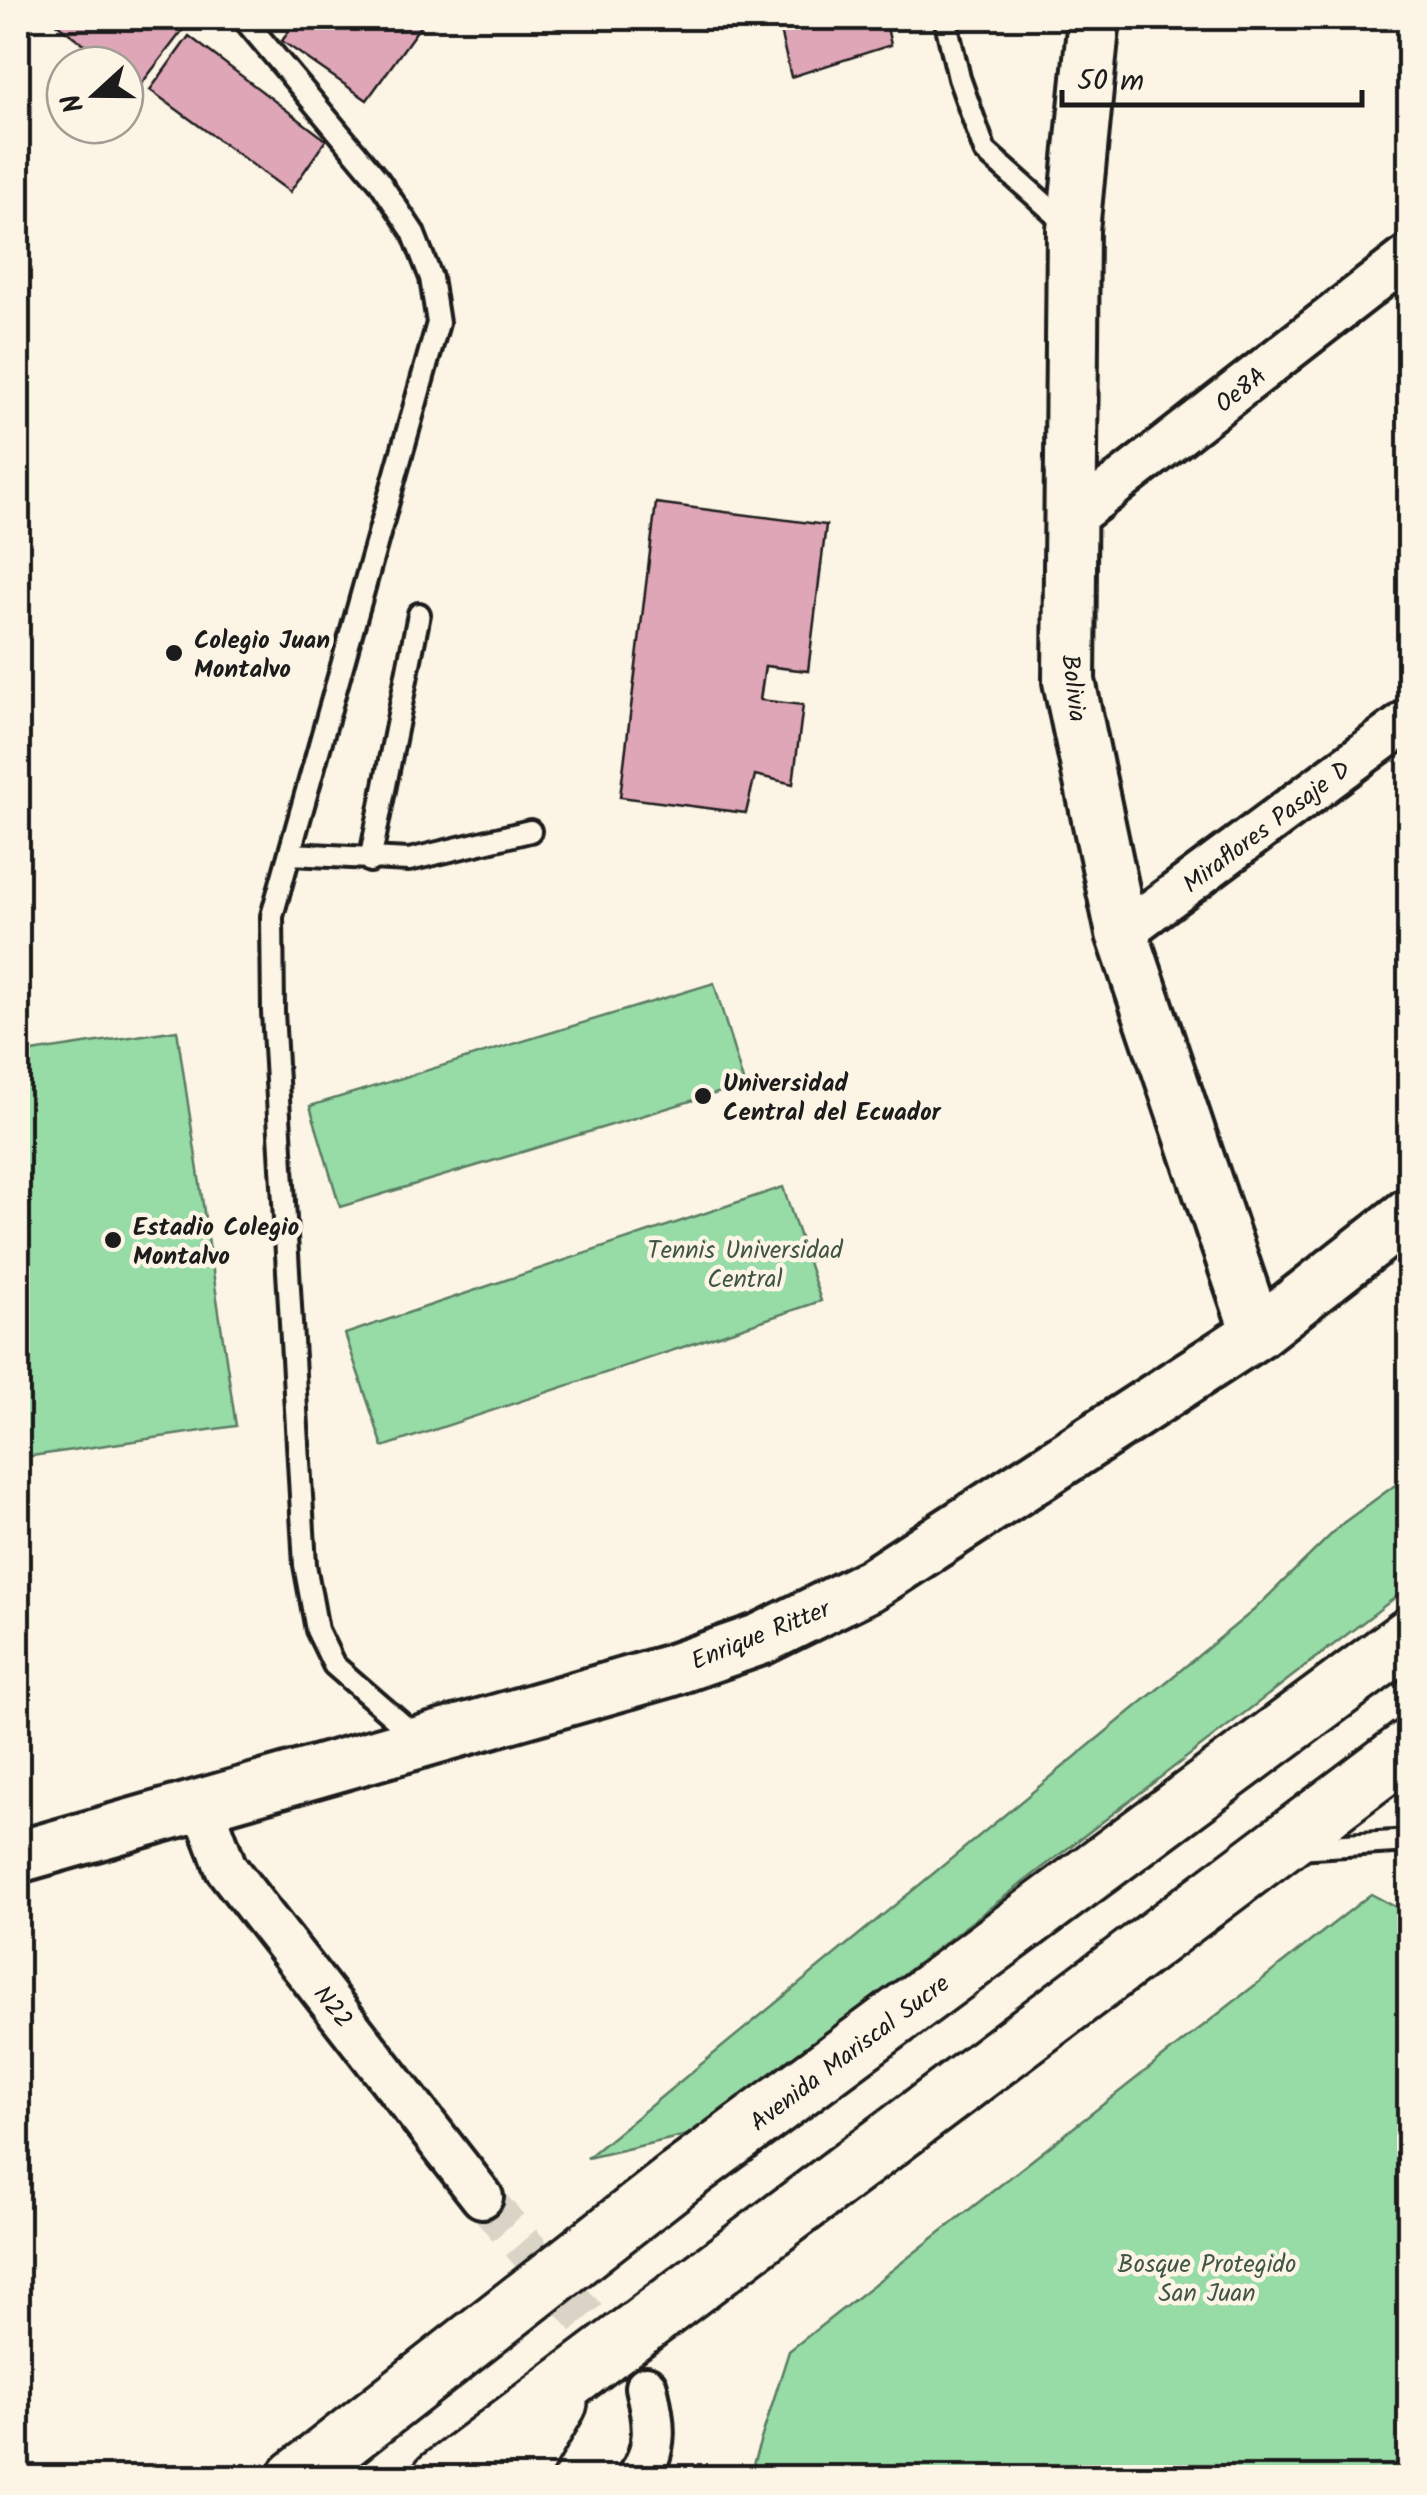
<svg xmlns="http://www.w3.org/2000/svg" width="1427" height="2495" font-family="Kalam,sans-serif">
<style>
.green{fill:#97dba7;stroke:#5a7c62;stroke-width:2.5}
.building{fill:#dfa6b8;stroke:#1c1c1c;stroke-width:2.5}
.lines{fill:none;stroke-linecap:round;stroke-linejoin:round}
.minor-tunnel{stroke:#dad4c7;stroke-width:40;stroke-dasharray:40 20;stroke-linecap:butt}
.service-casing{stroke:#1c1c1c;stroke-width:28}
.minor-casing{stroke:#1c1c1c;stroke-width:48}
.tertiary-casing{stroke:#1c1c1c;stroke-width:58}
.primary-casing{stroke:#1c1c1c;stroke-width:62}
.service{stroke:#fcf5e5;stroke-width:20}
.minor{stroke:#fcf5e5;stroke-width:40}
.tertiary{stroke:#fcf5e5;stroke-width:50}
.primary{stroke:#fcf5e5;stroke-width:55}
.poi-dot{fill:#1c1c1c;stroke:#fcf5e5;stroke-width:4}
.labels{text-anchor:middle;stroke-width:9;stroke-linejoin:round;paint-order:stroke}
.street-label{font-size:25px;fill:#1c1c1c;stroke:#fcf5e5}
.poi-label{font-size:25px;font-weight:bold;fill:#1c1c1c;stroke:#fcf5e5;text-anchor:start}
.park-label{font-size:25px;fill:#415546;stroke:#fcf5e5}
</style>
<rect width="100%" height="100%" fill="#fcf5e5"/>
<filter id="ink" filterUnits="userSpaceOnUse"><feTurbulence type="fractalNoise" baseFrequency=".01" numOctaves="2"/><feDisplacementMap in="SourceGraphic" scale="20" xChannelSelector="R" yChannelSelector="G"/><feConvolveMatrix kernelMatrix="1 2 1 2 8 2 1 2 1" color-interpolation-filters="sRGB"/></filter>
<g filter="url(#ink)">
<path class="green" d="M714,983l30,102 -404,122 -30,-101z
M177,1030l59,396 -218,32v-404z
M783,1187l38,114 -438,146 -38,-113z
M1409,1475v112l-713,546 -109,25 667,-548 89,-87z
M1371,1894l38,20v563h-660l40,-126z"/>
<path class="building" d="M49,18h143l-53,69 -14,-11v-11h-14z
M298,18h128l-59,82 -85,-59z
M777,18h108l6,27 -100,32z
M189,36l137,104 -36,52 -140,-102z
M656,503l170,22 -18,146 -43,-5 -5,34 43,5 -10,79 -38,-9 -9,38 -126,-16z"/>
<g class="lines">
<path class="minor-tunnel" d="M482,2197l164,190"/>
<defs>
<path id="service" d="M243,18l136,163 34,51 18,46 7,45 -166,593 1,96 32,553 12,65 17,35 85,74
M945,18l14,60 26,73 83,74
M292,854l117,6 121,-29
M370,861l49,-247
M1297,1848l113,-7"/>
<path id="minor" d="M1068,522l342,-267
M1122,933l288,-214
M203,1806l23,62 256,329
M637,2478c22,-29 17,-58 9,-91"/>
<path id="tertiary" d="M1094,18l-21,212 -4,451 53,252 135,400
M18,1857l651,-186 92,-32 111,-55 385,-251 153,-120"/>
<path id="primary" d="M296,2478l383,-300 731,-542
M440,2478l970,-731
M515,2478l44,-75"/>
</defs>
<use href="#service" class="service-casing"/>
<use href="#minor" class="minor-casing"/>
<use href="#tertiary" class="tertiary-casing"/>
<use href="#primary" class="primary-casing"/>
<use href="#service" class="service"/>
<use href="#minor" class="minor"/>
<use href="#tertiary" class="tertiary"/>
<use href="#primary" class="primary"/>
</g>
</g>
<g class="poi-dot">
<circle cx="174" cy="653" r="10"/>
<circle cx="703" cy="1096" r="10"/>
<circle cx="113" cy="1240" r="10"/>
</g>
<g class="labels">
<g class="street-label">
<text transform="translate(1240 389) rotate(-38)" y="9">Oe8A</text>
<text transform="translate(1075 688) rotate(83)" y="9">Bolivia</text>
<text transform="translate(1266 826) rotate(-37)" y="9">Miraflores Pasaje D</text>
<text transform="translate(760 1634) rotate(-22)" y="9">Enrique Ritter</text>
<text transform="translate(334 2006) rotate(52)" y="9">N22</text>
<text transform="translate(849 2052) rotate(-37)" y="9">Avenida Mariscal Sucre</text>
</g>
<g class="poi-label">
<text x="194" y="648">Colegio Juan<tspan x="194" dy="29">Montalvo</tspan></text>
<text x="723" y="1091">Universidad<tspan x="723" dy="29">Central del Ecuador</tspan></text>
<text x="133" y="1235">Estadio Colegio<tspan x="133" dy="29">Montalvo</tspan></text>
</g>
<g class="park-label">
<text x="745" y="1258">Tennis Universidad<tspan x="745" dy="29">Central</tspan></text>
<text x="1207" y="2272">Bosque Protegido<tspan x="1207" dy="29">San Juan</tspan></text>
</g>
</g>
<rect width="1427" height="2495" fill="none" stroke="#fcf5e5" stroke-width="60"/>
<rect x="30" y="30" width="1367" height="2435" fill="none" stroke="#1c1c1c" stroke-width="4" filter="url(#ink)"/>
<g transform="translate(95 95) rotate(249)"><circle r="48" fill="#fcf5e5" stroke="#a29e95" stroke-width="2.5"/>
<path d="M0-8L18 38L0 25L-18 38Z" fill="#1c1c1c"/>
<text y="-15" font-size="28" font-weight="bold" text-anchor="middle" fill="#1c1c1c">N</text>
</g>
<path d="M1062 90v15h300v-15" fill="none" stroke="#1c1c1c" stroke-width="5"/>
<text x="1077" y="90" font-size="30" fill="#1c1c1c" stroke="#fcf5e5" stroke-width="8" paint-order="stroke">50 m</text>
</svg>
